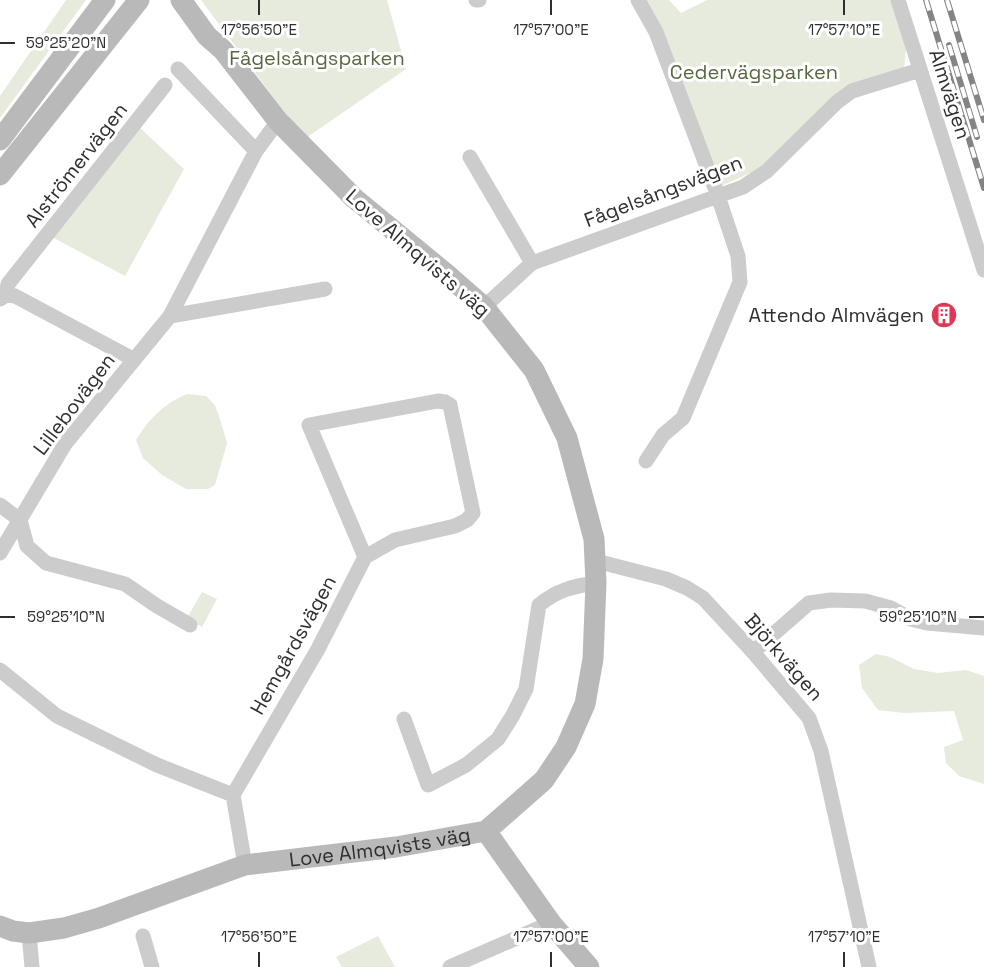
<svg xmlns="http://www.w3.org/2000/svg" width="984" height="967" font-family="'Space Grotesk',sans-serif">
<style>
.green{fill:#e6ebdd}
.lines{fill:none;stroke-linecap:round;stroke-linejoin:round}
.street{stroke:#ccc;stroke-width:15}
.secondary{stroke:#b9b9b9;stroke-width:21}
.rail-casing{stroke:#848484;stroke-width:6}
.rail{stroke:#fff;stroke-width:4;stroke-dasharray:11;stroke-linecap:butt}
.ticks{fill:none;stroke:#2f2f2f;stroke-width:2}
.labels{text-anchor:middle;stroke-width:6;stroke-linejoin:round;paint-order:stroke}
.park-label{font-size:20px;fill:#56693e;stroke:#fff}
.street-label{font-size:20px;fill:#2f2f2f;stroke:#fff}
.poi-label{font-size:20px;fill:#2f2f2f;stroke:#fff;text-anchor:end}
.ticks-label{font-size:15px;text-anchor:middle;fill:#2f2f2f;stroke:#fff;stroke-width:6;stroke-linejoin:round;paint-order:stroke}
</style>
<rect width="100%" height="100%" fill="#fff"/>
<path class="green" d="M66,0h20l-86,118v-22z
M201,0h186l19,69 -100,69 -24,-29z
M643,0h26l12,13 26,-13h185l14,49 -2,20 -52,15 -95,86 -36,16z
M138,126l46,43 -59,107 -73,-39z
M187,394l19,2 9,9 5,14 7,24 -12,42 -7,4h-22l-24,-14 -19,-17 -7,-18c12,-20 28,-37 51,-46z
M202,592l15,7 -15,28 -15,-9z
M876,654l14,3 24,12 24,4 28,-3 18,6v108l-25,-8 -13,-13 -2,-16 19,-7 -9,-29 -50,2 -26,-3 -16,-22 -3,-23z
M378,936l17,31h-53l-6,-10z"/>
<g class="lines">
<path class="street" d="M476,0h3
M638,0l18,32 62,164 20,60 2,26 -57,136 -20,17 -17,26
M898,0l86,270
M178,69l78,82
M470,157l62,106
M6,295l9,1 118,63
M0,299l6,-4 2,-11 157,-199
M484,307l48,-44 211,-76 24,-16 70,-69 15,-11 68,-21
M170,316l155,-27
M0,505l20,15 7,26 19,17 79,21 32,22 33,19
M0,553l65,-109 105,-128 86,-165 22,-30
M596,561l70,18 21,9 16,10 50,54 56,66 12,33 48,216
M753,652l56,-49 22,-3 34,1 26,7 20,11 16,4 57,5
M0,670l57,46 100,49 76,30
M404,719l24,66 38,-20 32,-26 15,-24 13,-26 13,-84c18,-15 35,-19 57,-22
M245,865l-12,-70 85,-146 47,-92 30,-17 60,-14 12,-6 6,-7 -23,-108 -5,-3 -7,-1 -129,24 56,132
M29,933l3,34
M143,936l9,31
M450,967l101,-44"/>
<g class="secondary">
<path d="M0,140l105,-140"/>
<path d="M0,175l139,-175"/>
<path d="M486,831l65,92 38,44"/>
<path id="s1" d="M0,926l13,5 16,2 35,-5 35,-10 146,-53 151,-18 90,-16 58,-51 22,-33 19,-43 8,-45 3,-76 -2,-44 -27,-101 -33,-68 -50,-63 -40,-35 -90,-74 -76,-77 -55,-71 -16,-14 -26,-36"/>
</g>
<defs>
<path id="rail" d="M926,0l58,188
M947,0l37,120
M949,45l28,92"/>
</defs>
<use href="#rail" class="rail-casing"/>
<use href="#rail" class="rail"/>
</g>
<path class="ticks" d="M259,0v15M551,0v15M844,0v15M0,43h15M0,617h15M969,617h15M259,952v15M551,952v15M844,952v15"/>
<defs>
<symbol id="building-disc" viewBox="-11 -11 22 22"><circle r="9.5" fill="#de3854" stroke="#fff"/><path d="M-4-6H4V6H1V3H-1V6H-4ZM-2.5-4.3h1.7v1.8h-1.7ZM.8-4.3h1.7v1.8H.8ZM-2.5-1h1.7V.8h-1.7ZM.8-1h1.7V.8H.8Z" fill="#fff"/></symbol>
</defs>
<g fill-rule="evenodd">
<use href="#building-disc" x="929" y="300" width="30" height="30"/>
</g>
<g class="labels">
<g class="park-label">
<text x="317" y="65">Fågelsångsparken</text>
<text x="754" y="79">Cedervägsparken</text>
</g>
<g class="street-label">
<text transform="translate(950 94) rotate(72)" y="7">Almvägen</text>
<text transform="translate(76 165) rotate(-52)" y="7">Alströmervägen</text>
<text transform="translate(663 191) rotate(-21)" y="7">Fågelsångsvägen</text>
<text transform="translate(418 253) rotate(41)" y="7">Love Almqvists väg</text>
<text transform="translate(74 404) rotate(-53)" y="7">Lillebovägen</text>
<text transform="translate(293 645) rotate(-61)" y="7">Hemgårdsvägen</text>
<text transform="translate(784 657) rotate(49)" y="7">Björkvägen</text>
<text dy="7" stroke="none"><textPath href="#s1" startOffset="393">Love Almqvists väg</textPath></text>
</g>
<g class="poi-label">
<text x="924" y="322">Attendo Almvägen</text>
</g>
</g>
<g class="ticks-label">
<text x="259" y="35">17°56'50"E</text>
<text x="551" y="35">17°57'00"E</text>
<text x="844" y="35">17°57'10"E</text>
<text x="66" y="48">59°25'20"N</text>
<text x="66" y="622">59°25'10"N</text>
<text x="918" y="622">59°25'10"N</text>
<text x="259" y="942">17°56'50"E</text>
<text x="551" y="942">17°57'00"E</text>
<text x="844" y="942">17°57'10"E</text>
</g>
</svg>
